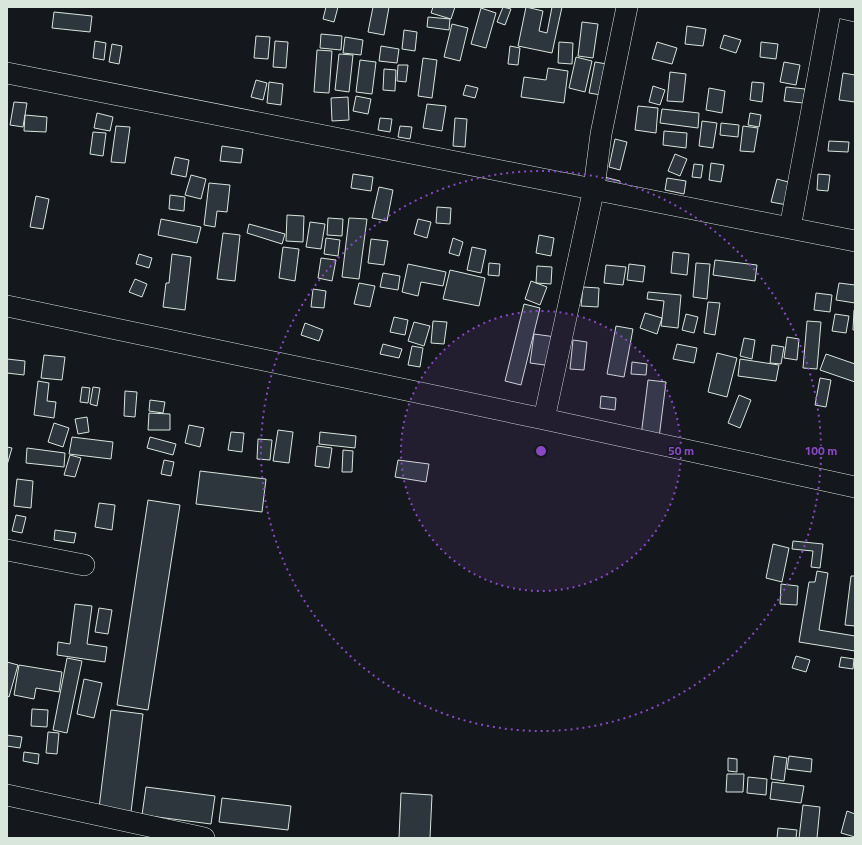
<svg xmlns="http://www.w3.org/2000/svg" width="862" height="845" font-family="'Titillium Web',sans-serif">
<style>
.building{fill:#2c363c;stroke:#d8e6dc}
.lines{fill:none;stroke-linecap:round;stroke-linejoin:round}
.minor-casing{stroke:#d8e6dc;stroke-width:22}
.minor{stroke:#14181c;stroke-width:21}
.ring{fill:none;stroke:#8948c3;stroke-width:2;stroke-dasharray:2 4}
.centre{fill:#8948c3;stroke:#14181c;stroke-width:2}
.ring-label{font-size:12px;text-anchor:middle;font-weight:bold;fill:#8948c3;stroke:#14181c;stroke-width:3;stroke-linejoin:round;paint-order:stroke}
</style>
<rect width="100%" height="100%" fill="#14181c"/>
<path class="building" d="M326,7h12l-4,15 -11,-3z
M373,7h16l-5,28 -16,-3z
M433,7h22l-4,12 -20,-6z
M503,7l8,2 -6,16 -8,-3z
M526,7l17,4 -4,20 8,2 5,-26h10l-10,46 -34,-7z
M481,8l15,5 -10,35 -15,-4z
M54,12l38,4 -2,16 -38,-4z
M428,17l22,2 -1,11 -22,-3z
M582,22l16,2 -5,34 -15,-2z
M452,24l16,4 -8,33 -16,-4z
M687,26l19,3 -3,17 -18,-2z
M404,30l13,2 -2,19 -13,-2z
M321,34l21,2 -1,14 -21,-2z
M724,35l17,5 -5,13 -16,-5z
M256,36l14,1 -2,22 -14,-1z
M345,37l18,3 -2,15 -18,-2z
M95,41l11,2 -2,17 -11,-2z
M275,41l13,1 -2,26 -13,-1z
M559,42l14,1 -1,21 -14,-1z
M657,42l20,6 -5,16 -20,-5z
M761,42l17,2 -2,15 -16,-2z
M112,44l10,2 -3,18 -10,-2z
M381,46l18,3 -2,14 -18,-2z
M510,46l10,2 -2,17 -10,-1z
M317,50l15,1 -3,42 -15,-1z
M339,54l14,1 -4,37 -14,-2z
M576,57l16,4 -7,31 -16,-4z
M423,58l14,2 -5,38 -14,-2z
M360,60l16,2 -4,32 -16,-2z
M595,62l18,3 -6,31 -18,-3z
M784,62l16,3 -4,20 -16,-3z
M398,65h10l-2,17 -9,-1z
M548,68l20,3 -4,32 -43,-6 3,-20 22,3z
M384,69l12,1 -1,21 -12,-1z
M670,72l16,2 -3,28 -16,-1z
M843,73l12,2v27l-16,-2z
M256,80l11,3 -4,17 -12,-3z
M269,82l14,2 -2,21 -14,-2z
M752,82l12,1 -2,19 -12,-2z
M466,85l12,3 -3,10 -12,-3z
M653,86l12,4 -5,15 -11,-3z
M786,87l19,2 -2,14 -19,-2z
M709,88l16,3 -3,22 -16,-3z
M356,96l15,3 -3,15 -15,-3z
M348,97l1,23 -17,1 -1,-23z
M14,102l13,1 -4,24 -13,-2z
M427,104l19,2 -4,25 -19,-3z
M638,106l20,2 -2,25 -21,-3z
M662,109l37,4 -1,15 -38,-5z
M97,113l16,4 -3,14 -16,-3z
M750,113l11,2 -2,12 -11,-2z
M25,115l22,2 -1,15 -22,-1z
M380,118l12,1 -2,13 -12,-2z
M455,118l12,1 -2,28 -12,-1z
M702,121l15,2 -4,25 -14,-2z
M721,123l18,2 -1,12 -18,-2z
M116,126l14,1 -5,36 -14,-1z
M400,126l12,1 -2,12 -12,-2z
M743,126l15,2 -4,24 -14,-1z
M664,131l23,2 -1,15 -23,-3z
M93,132l13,1 -3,23 -13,-2z
M615,139l12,3 -7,28 -11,-3z
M829,141l20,1 -1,10 -20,-1z
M222,146l21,3 -2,14 -21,-2z
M675,154l12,5 -7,17 -12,-5z
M175,157l14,3 -3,17 -15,-3z
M711,163l13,2 -3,17 -12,-2z
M694,164l9,1 -2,13 -9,-1z
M353,174l20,3 -2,14 -20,-3z
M818,174l12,1 -2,16 -11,-1z
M191,175l15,4 -5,20 -16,-4z
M604,177l16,4 -4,12 -15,-4z
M667,178l19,3 -2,13 -19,-4z
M777,179l15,4 -5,22 -16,-3z
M209,183l21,2 -3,27 -10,-1 -2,16 -11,-2z
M379,187l14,3 -6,31 -15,-3z
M170,195l15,2 -1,14 -15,-2z
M36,196l13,3 -6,30 -13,-2z
M437,207l14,1 -1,16 -14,-1z
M287,215l17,1 -1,26 -17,-1z
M328,218l15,1 -1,17 -15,-1z
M349,218l18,1 -8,60 -17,-2z
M161,219l40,8 -4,16 -39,-8z
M418,219l13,3 -4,16 -13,-4z
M310,222l15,2 -4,25 -15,-2z
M249,224l36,10 -3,10 -35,-11z
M223,233l17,2 -5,46 -18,-2z
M539,235l15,3 -3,18 -15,-3z
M326,238l14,2 -2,16 -14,-2z
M453,238l10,4 -4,14 -10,-3z
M371,239l17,2 -4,24 -16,-2z
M283,247l16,2 -4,32 -16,-3z
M472,247l14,3 -5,23 -14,-3z
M673,252l16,2 -2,21 -16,-2z
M139,254l13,4 -3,10 -13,-4z
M172,254l19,3 -6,53 -22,-3 3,-24h3z
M321,258l15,2 -4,21 -14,-3z
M715,260l42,5 -2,16 -42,-6z
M489,263l11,1 -1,12 -11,-1z
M696,263l14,1 -3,35 -14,-2z
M408,264l38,8 -3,14 -22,-4 -3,14 -16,-4z
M629,264l16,2 -2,16 -16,-2z
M606,265l20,2 -3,18 -19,-2z
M537,266l15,1 -1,17 -15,-1z
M450,270l35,8 -6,28 -36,-7z
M383,273l17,3 -2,14 -18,-3z
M135,279l12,5 -5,13 -13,-5z
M531,281l16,6 -7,18 -15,-6z
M359,283l16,3 -5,21 -16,-3z
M839,283l16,2v18l-19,-3z
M583,287l16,1 -1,19 -17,-1z
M313,289l13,2 -2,17 -13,-1z
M648,292l33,3 -3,33 -17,-2 3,-25 -17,-2z
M816,293l16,2 -2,17 -16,-2z
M708,302l12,1 -5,32 -11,-2z
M524,304l16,4 -19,77 -16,-4z
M854,310h1v20h-2z
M645,313l17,5 -5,16 -17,-6z
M686,314l12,3 -4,16 -12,-3z
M835,314l14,2 -3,17 -14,-2z
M394,317l14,3 -3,15 -15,-3z
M433,321l14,1 -3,22 -13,-1z
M807,321l14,1 -4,47 -14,-1z
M414,322l16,4 -6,20 -16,-5z
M305,323l18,7 -4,11 -18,-6z
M616,326l17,3 -9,48 -17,-3z
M534,334l22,3 -4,29 -22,-3z
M787,337l12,2 -2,21 -13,-2z
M744,338l11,2 -3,19 -12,-3z
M573,340l14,2 -3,28 -14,-1z
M383,344l19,5 -3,9 -19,-4z
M677,344l20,4 -3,15 -21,-4z
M772,345l12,2 -3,17 -11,-1z
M412,346l11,2 -3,19 -12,-2z
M717,353l20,5 -10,39 -19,-5z
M826,354l29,10v18l-35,-12z
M44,355l21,2 -3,23 -21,-2z
M7,359l18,2 -1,14 -17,-2z
M740,359l39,6 -3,16 -38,-5z
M632,362l15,2 -1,11 -15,-1z
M820,378l11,2 -5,27 -11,-2z
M648,380l18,2 -7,56 -18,-2z
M38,381l11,2 -2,18 9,1 -2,16 -20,-3z
M82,387l8,1 -2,15 -8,-1z
M93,387l7,1 -3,18 -7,-2z
M125,391l12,1 -2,25 -11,-1z
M739,395l12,5 -11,28 -12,-5z
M601,396l15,2 -1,12 -15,-2z
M150,400l15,2 -2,11 -14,-2z
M149,413l21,1v16h-22z
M87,417l2,15 -11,2 -3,-15z
M54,423l15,5 -6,19 -15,-5z
M189,425l15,3 -4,19 -15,-4z
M278,430l15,2 -4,31 -16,-2z
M231,432l13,1 -2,19 -14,-2z
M320,432l36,4 -1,12 -36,-4z
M72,437l41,5 -2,17 -42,-5z
M150,437l26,7 -3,11 -26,-7z
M258,439l14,1 -2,20 -13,-1z
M317,446l15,2 -3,20 -14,-2z
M7,447l5,1 -5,17z
M27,448l38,5 -1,14 -38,-4z
M343,450l10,1 -1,21h-10z
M70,455l11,3 -6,19 -11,-2z
M164,460l10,2 -3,14 -10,-2z
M398,460l31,4 -3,18 -31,-5z
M200,471l66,8 -4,33 -66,-8z
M17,479l16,2 -2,27 -17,-2z
M148,500l32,5 -32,205 -31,-5z
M99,503l16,2 -3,25 -17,-3z
M16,515l10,2 -4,16 -10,-2z
M55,530l21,3 -2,10 -20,-3z
M793,541l30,3 -3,24 -9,-1 2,-16 -21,-2z
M773,544l16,4 -7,34 -16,-4z
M817,571l11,2 -9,57 36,6v15l-56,-9 10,-60h6z
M851,576h4v50l-10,-1z
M781,584l17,2 -1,19 -17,-1z
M75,604l17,2 -5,38 20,3 -2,15 -48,-7 1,-13 12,2z
M99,608l13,2 -4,24 -13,-2z
M796,656l14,4 -4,12 -14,-4z
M841,657l13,2 -1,10 -14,-2z
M67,658l15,3 -15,72 -14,-3z
M7,662l11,3 -9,32 -2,-1z
M19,665l43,7 -3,20 -23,-4 -2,11 -20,-4z
M84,679l18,4 -8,35 -17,-4z
M32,709l16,1 -1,17 -16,-1z
M111,710l32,4 -12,98 -32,-4z
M48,732l11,1 -2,21 -11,-1z
M7,735l15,2 -2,11 -13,-2z
M24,752l15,2 -1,10 -15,-3z
M774,756l13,2 -3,23 -13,-2z
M789,756l23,3 -1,13 -24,-3z
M728,758l9,1v13l-9,-1z
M727,774h17l-1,18h-17z
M748,777l19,2 -1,16 -19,-2z
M772,782l32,4 -3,17 -31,-4z
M146,787l69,9 -4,28 -69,-9z
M401,793l31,2 -2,43h-31z
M222,798l69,8 -3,24 -69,-8z
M803,805l17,2 -3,31h-18z
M847,811l8,3v23l-14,-4z
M778,828l19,2 -1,8h-19z"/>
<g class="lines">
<defs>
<path id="minor" d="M837,7l18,4
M7,73l848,168
M790,228l41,-221
M7,306l537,113 311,68
M544,419l50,-231 7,-54 26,-127
M7,550l77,15
M7,795l197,43"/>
</defs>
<use href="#minor" class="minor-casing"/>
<use href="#minor" class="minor"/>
</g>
<circle cx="541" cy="451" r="140" fill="#8948c3" fill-opacity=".12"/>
<g class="ring">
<circle cx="541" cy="451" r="140"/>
<circle cx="541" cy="451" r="280"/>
</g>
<circle cx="541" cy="451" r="6" class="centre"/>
<g class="ring-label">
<text x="681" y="455">50 m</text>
<text x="821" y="455">100 m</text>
</g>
<rect width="862" height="845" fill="none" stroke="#d8e6dc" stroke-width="16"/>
</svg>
